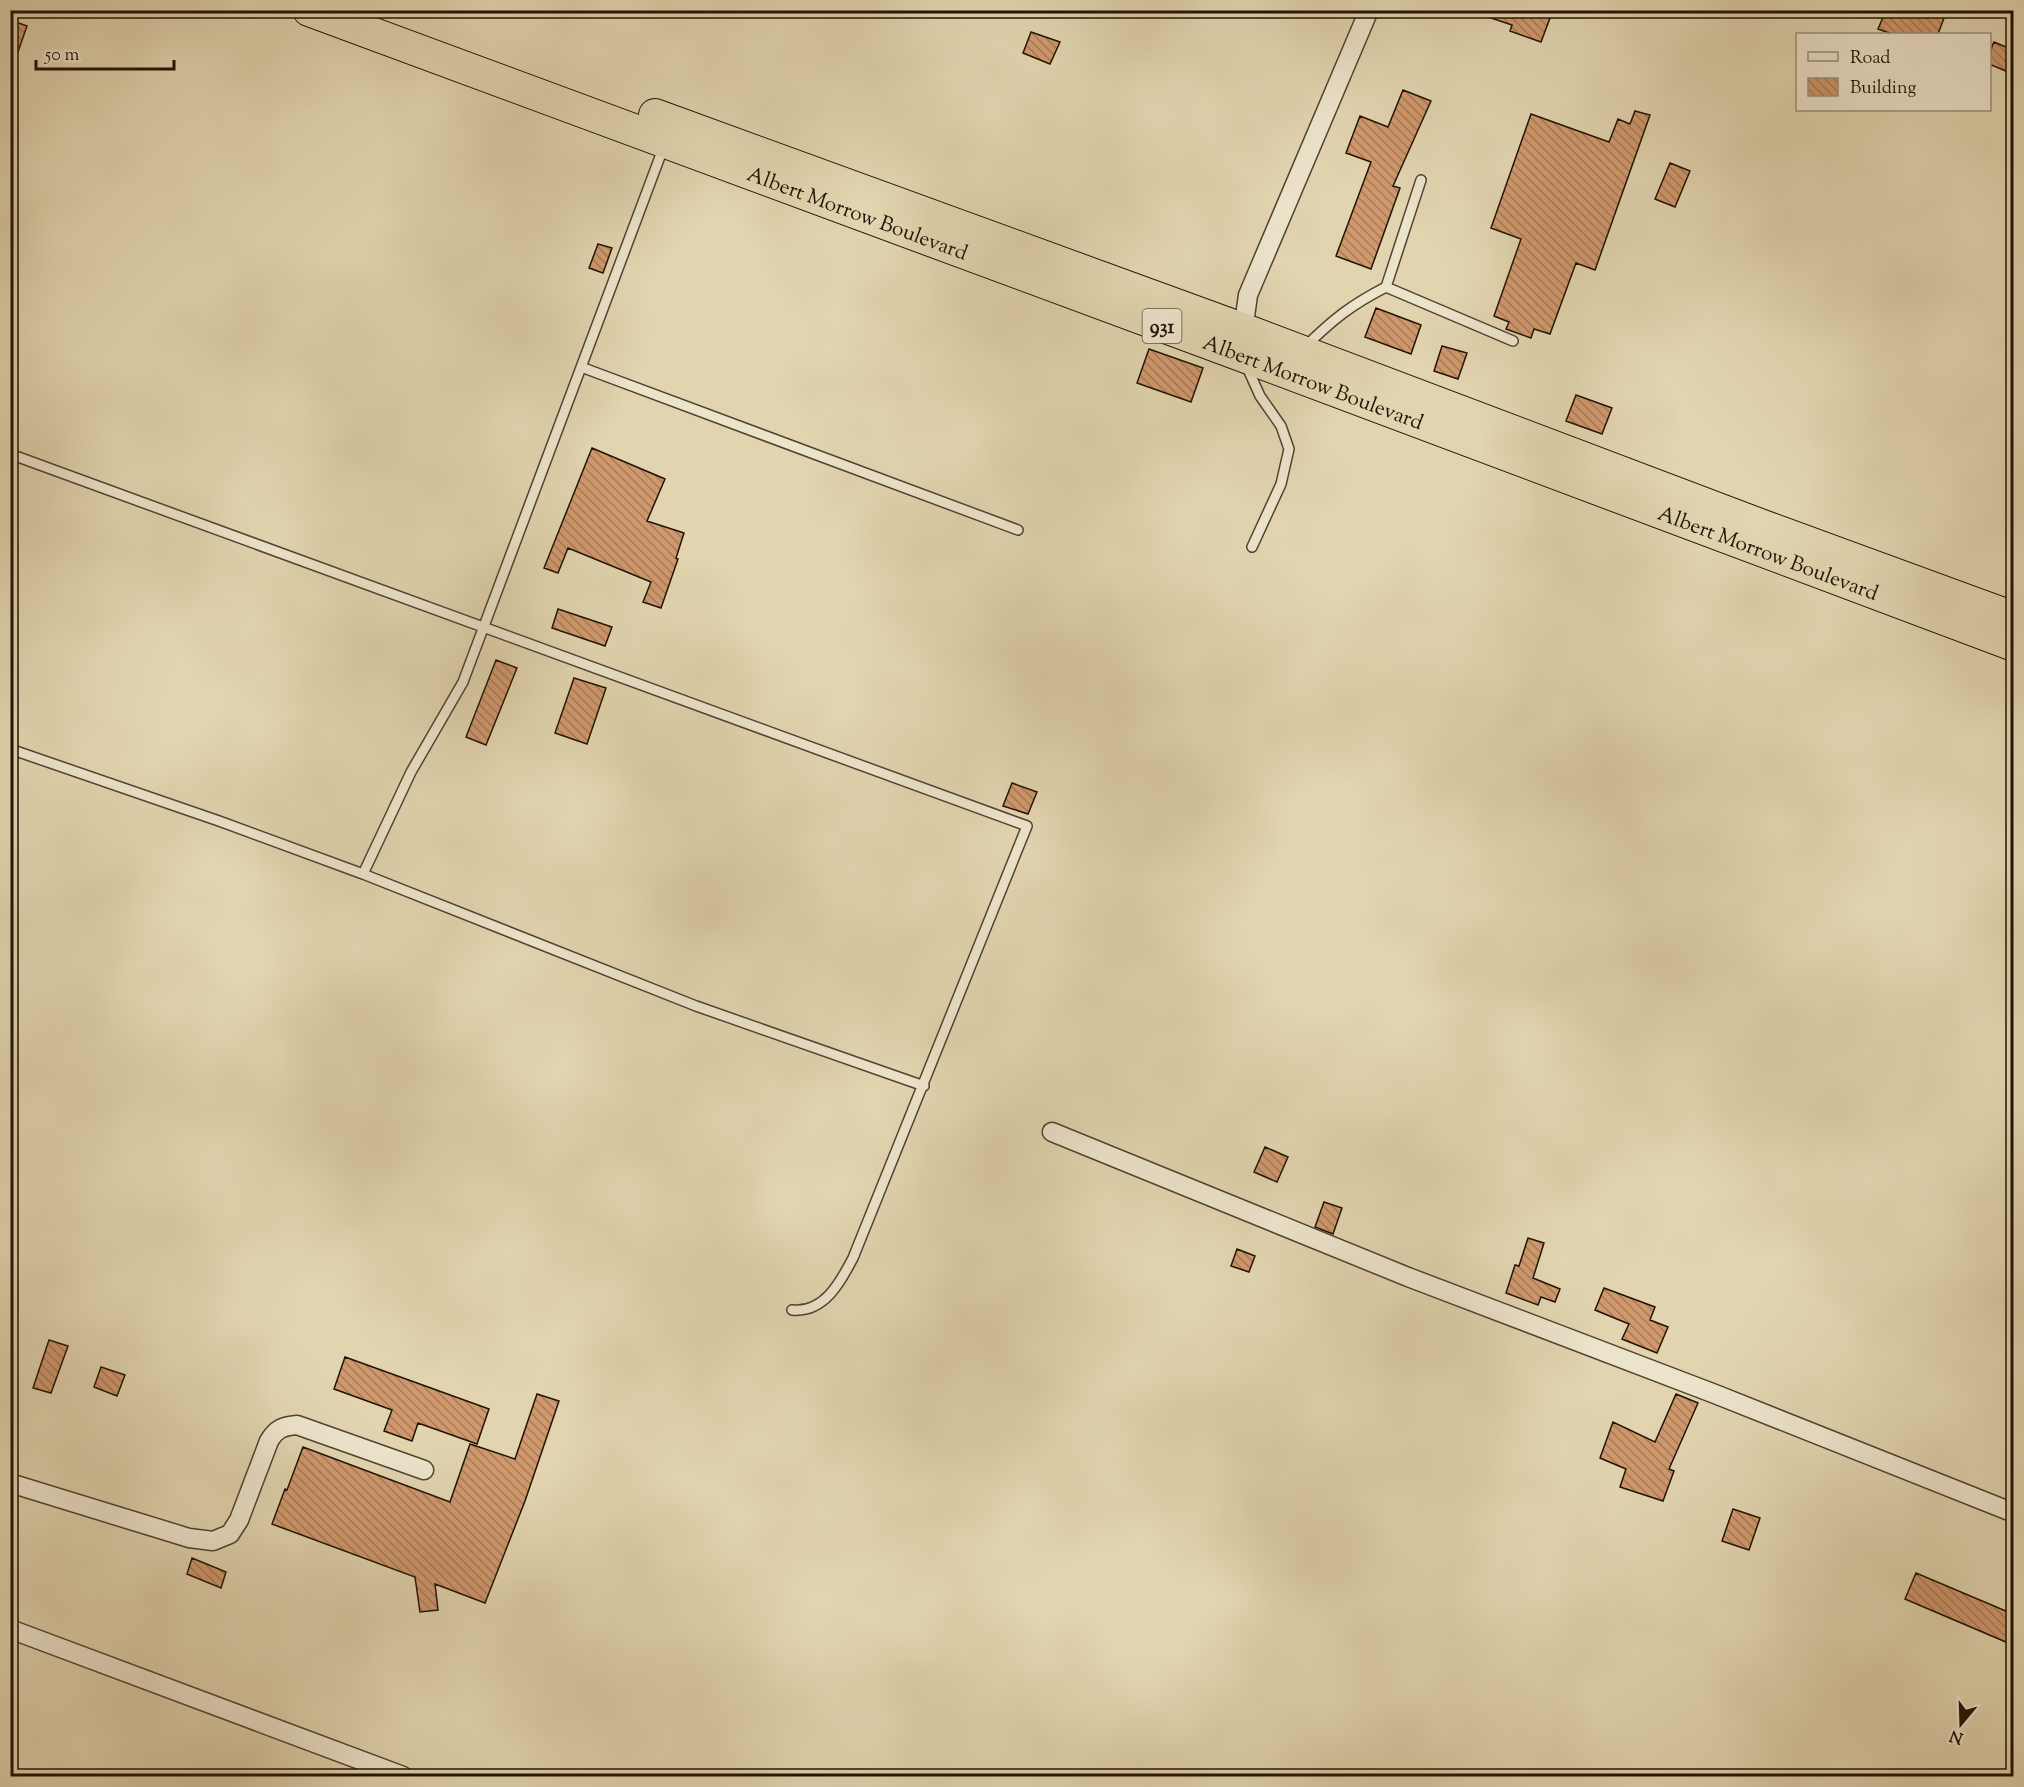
<svg xmlns="http://www.w3.org/2000/svg" width="2024" height="1787" font-family="'Sorts Mill Goudy',serif">
<style>
.building{fill:url(#building-back-hatch);stroke:#201305;stroke-width:1.5}
.lines{fill:none;stroke-linecap:round;stroke-linejoin:round}
.service-casing{stroke:#504330;stroke-width:12}
.minor-casing{stroke:#504330;stroke-width:21}
.trunk-casing{stroke:#201305;stroke-width:34}
.service{stroke:#ece3cb;stroke-width:9}
.minor{stroke:#ece3cb;stroke-width:18}
.trunk{stroke:#e1d4af;stroke-width:32}
.labels{text-anchor:middle;stroke-width:4.5;stroke-linejoin:round;paint-order:stroke}
.shield{fill:#ece3cb;stroke:#5d5140;stroke-width:1.5}
.shield-label{font-size:20px;font-weight:bold;fill:#201305}
.street-label{font-size:21px;fill:#201305;stroke:#ece3cb}
</style>
<defs>
<pattern id="building-back-hatch" width="6" height="6" patternUnits="userSpaceOnUse" patternTransform="scale(1.5)"><rect width="6" height="6" fill="#cf986d"/><path d="M-1 5l2 2M0 0l6 6M5-1l2 2" fill="none" stroke="#a87b58"/></pattern>
</defs>
<rect width="100%" height="100%" fill="#e1d4af"/>
<filter id="stains"><feTurbulence type="fractalNoise" baseFrequency=".00333" numOctaves="4"/><feColorMatrix values="0 0 0 0 .2 0 0 0 0 .09 0 0 0 0 .02 0 0 0 .5 -.17"/></filter>
<radialGradient id="worn" r=".72"><stop offset=".6" stop-color="#630" stop-opacity="0"/><stop offset="1" stop-color="#630" stop-opacity=".3"/></radialGradient>
<path class="building" d="M1476,10h42l13,5 1,-5h21l-12,32 -31,-11 2,-6 -36,-12z
M1886,10h13l14,6 2,-6h32l-9,24h-46l-14,-5z
M10,20l17,6 -14,40h-3z
M1031,32l29,10 -10,22 -27,-11z
M1994,42l19,8v7l-5,15 -19,-8v-11z
M1403,90l28,11 -38,85 7,2 -29,81 -35,-13 35,-94 -25,-9 14,-37 28,11z
M1635,111l15,4 -55,155 -19,-7 -26,71 -16,-5 -3,9 -25,-9 3,-7 -15,-6 27,-77 -30,-11 40,-114 78,28 9,-23 12,5z
M1670,163l20,8 -15,36 -20,-8z
M598,244l14,4 -9,25 -14,-5z
M1376,308l45,17 -10,29 -46,-17z
M1442,346l25,7 -9,26 -24,-8z
M1149,349l54,19 -12,34 -54,-19z
M1576,395l36,13 -10,26 -36,-13z
M592,448l73,31 -18,42 37,12 -8,25 2,1 -17,49 -18,-6 8,-20 -83,-34 -10,25 -14,-5z
M558,609l54,18 -7,19 -53,-18z
M496,660l21,8 -31,77 -20,-8z
M574,678l32,10 -19,56 -32,-11z
M1012,783l25,9 -9,22 -25,-8z
M1265,1147l23,10 -11,25 -23,-10z
M1324,1202l18,6 -9,26 -18,-7z
M1528,1238l16,5 -11,35 27,11 -5,13 -14,-5 -3,8 -32,-12 9,-28 4,1z
M1237,1249l18,7 -6,16 -18,-6z
M1604,1288l51,19 -5,13 18,7 -11,26 -35,-14 7,-15 -34,-14z
M49,1340l19,6 -17,47 -18,-5z
M345,1357l144,52 -12,35 -59,-21 -6,18 -28,-10 8,-21 -58,-21z
M101,1367l24,8 -8,21 -23,-9z
M537,1394l22,7 -34,100 -40,102 -50,-19 3,26 -18,2 -5,-35 -143,-53 13,-35 2,1 16,-43 147,55 20,-58 45,15z
M1676,1394l22,9 -29,66 5,2 -11,30 -43,-14 6,-18 -26,-11 13,-36 42,20z
M1733,1509l27,9 -11,32 -27,-9z
M192,1558l34,14 -5,16 -34,-14z
M1916,1573l97,41v31l-108,-46z"/>
<g class="lines">
<defs>
<path id="service" d="M1386,287l127,54
M1304,348c28,-28 47,-43 82,-61l35,-107
M581,367l437,163
M1247,367l13,29 21,30 8,23 -8,35 -29,63
M10,454l1017,372 -174,432c-13,25 -29,55 -61,52
M10,749l209,72 144,53 333,132 228,80
M363,874l48,-102 52,-90 201,-536"/>
<path id="minor" d="M1242,338l6,-43 121,-285
M1052,1132l356,145 307,117 299,119
M10,1483l179,55 24,3 17,-7 9,-14 30,-79c7,-12 14,-15 28,-16l127,45
M10,1629l393,147"/>
<g id="trunk">
<path id="s1" d="M309,10l932,345 773,290"/>
<path d="M655,115l587,214 526,199 246,90"/>
</g>
</defs>
<use href="#service" class="service-casing"/>
<use href="#minor" class="minor-casing"/>
<use href="#trunk" class="trunk-casing"/>
<use href="#service" class="service"/>
<use href="#minor" class="minor"/>
<use href="#trunk" class="trunk"/>
</g>
<g class="labels">
<rect class="shield" x="1142.5" y="309" width="39" height="34" rx="4.5"/>
<g class="shield-label">
<text x="1162" y="333">931</text>
</g>
<g class="street-label">
<text dy="7" stroke="none"><textPath href="#s1" startOffset="585">Albert Morrow Boulevard</textPath></text>
<text dy="7" stroke="none"><textPath href="#s1" startOffset="1071">Albert Morrow Boulevard</textPath></text>
<text dy="7" stroke="none"><textPath href="#s1" startOffset="1557">Albert Morrow Boulevard</textPath></text>
</g>
</g>
<rect width="2024" height="1787" fill="none" stroke="#e1d4af" stroke-width="36"/>
<rect x="12" y="12" width="2000" height="1763" fill="none" stroke="#201305" stroke-width="3"/>
<rect x="18" y="18" width="1988" height="1751" fill="none" stroke="#201305" stroke-width="1.5"/>
<rect x="1796" y="33" width="195" height="78" fill="#ece3cb" stroke="#9a907c" stroke-width="1.5"/>
<rect x="1808" y="52" width="30" height="9" fill="#ece3cb" stroke="#9a907c" stroke-width="1.5"/>
<text x="1850" y="63" font-size="18" fill="#201305">Road</text>
<rect x="1808" y="78" width="30" height="18" fill="url(#building-back-hatch)" stroke="#9a907c" stroke-width="1.5"/>
<text x="1850" y="93" font-size="18" fill="#201305">Building</text>
<g transform="translate(1961 1724) rotate(199)" stroke="#ece3cb" stroke-width="4.5" paint-order="stroke">
<path d="M0-4.5L10 22L0 15L-10 22Z" fill="#201305"/>
<text y="-9" font-size="16" font-weight="bold" text-anchor="middle" fill="#201305">N</text>
</g>
<path d="M36 60v9h138v-9" fill="none" stroke="#201305" stroke-width="3"/>
<text x="45" y="60" font-size="18" fill="#201305" stroke="#ece3cb" stroke-width="4.5" paint-order="stroke">50 m</text>
<rect width="100%" height="100%" filter="url(#stains)"/>
<rect width="100%" height="100%" fill="url(#worn)"/>
</svg>
